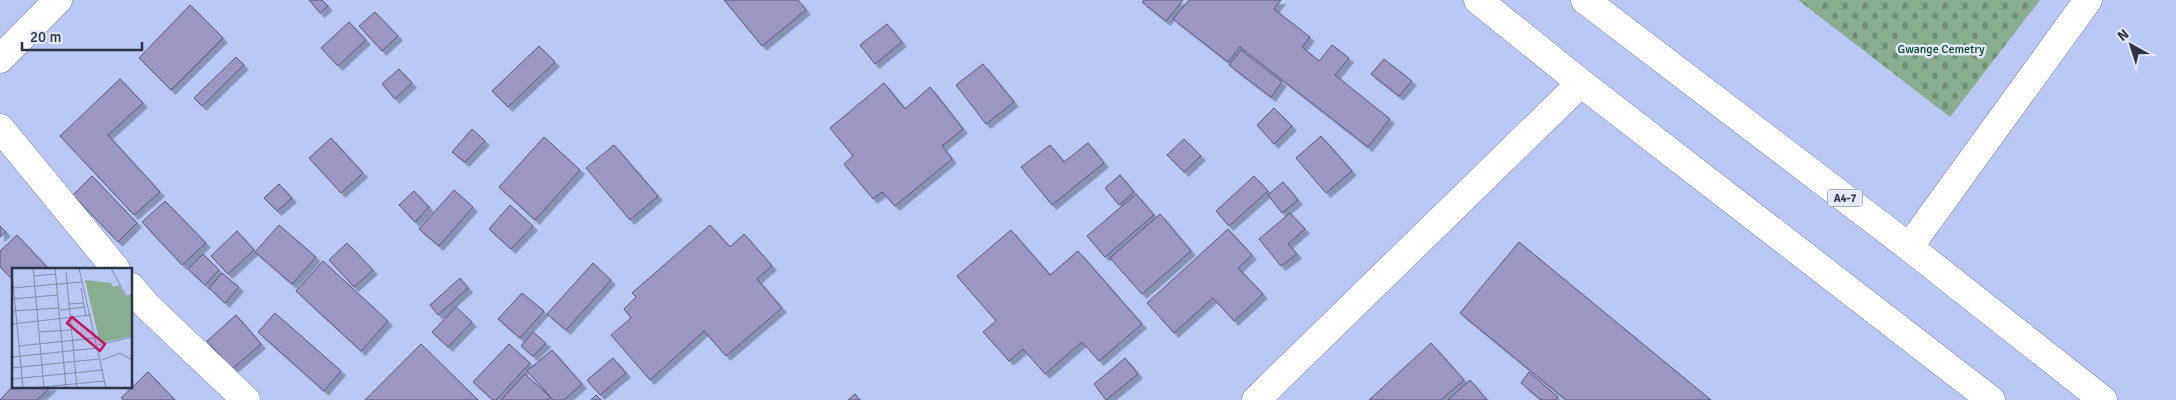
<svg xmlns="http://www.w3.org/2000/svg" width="2176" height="400" font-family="Signika,sans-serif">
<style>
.cemetery{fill:url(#cemetery-stones)}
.building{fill:#9b96c2;stroke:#5b557e;filter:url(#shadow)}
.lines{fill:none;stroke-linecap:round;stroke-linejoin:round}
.minor-casing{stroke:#7381a9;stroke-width:29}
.major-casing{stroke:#7381a9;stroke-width:29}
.highway-casing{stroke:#7381a9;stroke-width:29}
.minor{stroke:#fff;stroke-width:28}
.major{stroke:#fff;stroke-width:28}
.highway{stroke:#fff;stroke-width:28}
.labels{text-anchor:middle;stroke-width:5;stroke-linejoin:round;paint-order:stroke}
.shield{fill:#e3eafc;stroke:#646a7b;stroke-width:1}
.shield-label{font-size:11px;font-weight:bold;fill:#2d3344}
.park-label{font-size:12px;fill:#08451f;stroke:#e3eafc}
.inset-road{fill:none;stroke:#818cae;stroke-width:1}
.view{fill:#c2185b;fill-opacity:0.15;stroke:#c2185b;stroke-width:2.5}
.inset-edge{fill:none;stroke:#2d3344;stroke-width:2.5}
</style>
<defs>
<pattern id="cemetery-stones" width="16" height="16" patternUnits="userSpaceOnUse" patternTransform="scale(1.25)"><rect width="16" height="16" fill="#88ae8f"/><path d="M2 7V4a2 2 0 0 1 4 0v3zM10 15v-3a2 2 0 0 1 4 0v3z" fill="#708e76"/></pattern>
<filter id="shadow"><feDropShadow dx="4.5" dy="4.5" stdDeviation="0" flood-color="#0004"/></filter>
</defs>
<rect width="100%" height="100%" fill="#b9c8f5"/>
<path class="cemetery" d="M1798,0h242l-90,117z"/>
<path class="building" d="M309,0h13l6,6 -8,7z
M724,0h74l8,10 -44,36z
M1144,0h39l-17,21 -24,-19z
M1189,0h92l-7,9 36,28 -8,10 17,14 13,-16 17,13 -14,17 55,44 -22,28 -128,-100 -12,15 -55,-43z
M190,5l33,33 -52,52 -32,-32z
M375,12l23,24 -16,15 -23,-25z
M349,22l17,18 -28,26 -17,-18z
M887,24l15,18 -27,22 -15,-19z
M539,46l16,16 -47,45 -16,-16z
M1241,50l41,32 -11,15 -42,-32z
M236,57l8,8 -42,41 -8,-8z
M1384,59l28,22 -13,15 -28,-22z
M983,64l31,38 -28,22 -30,-39z
M399,69l13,14 -17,16 -13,-15z
M120,79l23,24 -35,32 52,57 -26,23 -74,-79z
M884,83l21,26 25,-22 33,42 -21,17 10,13 -57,47 -13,-14 -9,7 -29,-35 9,-8 -23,-28z
M1274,108l18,18 -18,18 -17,-19z
M472,129l13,12 -20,21 -13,-10z
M1321,136l31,35 -26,22 -30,-35z
M544,137l36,33 -45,50 -36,-33z
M331,138l32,35 -22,20 -32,-35z
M1184,139l17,17 -17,16 -17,-17z
M1088,143l16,20 -52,42 -31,-38 29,-22 14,17z
M614,145l44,51 -28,24 -44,-52z
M1120,175l14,17 -15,13 -14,-17z
M92,176l45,47 -19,19 -45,-47z
M1254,176l14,15 -39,35 -13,-15z
M1283,182l15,18 -16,13 -14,-18z
M279,184l13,14 -15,13 -13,-13z
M454,190l19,17 -34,39 -20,-17z
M414,191l15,16 -14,15 -16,-17z
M1136,194l18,21 -49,42 -18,-21z
M165,201l41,42 -24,22 -40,-43z
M510,205l23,21 -22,23 -22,-20z
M1290,213l15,16 -17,15 9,10 -16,12 -22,-27z
M1160,214l31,37 -49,43 -32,-36z
M279,225l37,32 -24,27 -37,-32z
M710,225l20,22 14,-13 28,32 -15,13 25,29 -56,48 -22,-25 -54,49 -39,-45 20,-17 -7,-9 12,-12 -4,-4z
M0,226l6,6 -6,5z
M1228,229l24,26 -14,13 25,26 -29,27 -21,-23 -39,35 -27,-30z
M1011,230l39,45 28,-24 64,73 -43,37 -17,-19 -37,32 -22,-25 -14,12 -26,-29 13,-11 -39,-45z
M237,231l17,19 -26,24 -17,-18z
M17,235l32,34h-35v12l-14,-14v-16z
M1519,242l192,158h-145l-106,-87z
M347,243l26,27 -19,17 -25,-27z
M203,254l16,16 -14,15 -17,-16z
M323,261l65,60 -27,30 -65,-60z
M593,263l18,17 -45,50 -19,-16z
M222,273l17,14 -14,16 -16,-15z
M460,278l8,10 -30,27 -8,-10z
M522,293l22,18 -24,27 -22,-19z
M456,307l16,15 -24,25 -16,-15z
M275,313l66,58 -17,20 -66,-59z
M236,315l25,29 -29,25 -25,-28z
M533,332l13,11 -13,13 -12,-10z
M1431,343l33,37 -23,20h-72z
M421,344l57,56h-113z
M509,344l21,19 -34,37h-3l-20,-18z
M552,350l30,34 -18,16h-11l-26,-29z
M613,358l13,15 -26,22 -13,-15z
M1125,358l13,16 -32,26 -12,-16z
M148,372l27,28h-52l-2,-2z
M1529,372l29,25 -2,3h-15l-20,-17z
M525,374l25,23 -2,3h-47z
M1470,380l17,20h-39z
M14,385v1h38l-15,14h-37z
M855,394l5,6h-12z
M596,395l5,5h-10z"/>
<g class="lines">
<defs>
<path id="minor" d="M0,128l116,141
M1909,247l179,-247
M131,287l16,19 99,94
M1256,400l325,-317"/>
<path id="major" d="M0,59l58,-59"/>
<path id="highway" d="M1478,0l103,83 410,317
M1585,0l324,247 194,153"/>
</defs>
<use href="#minor" class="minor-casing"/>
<use href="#major" class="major-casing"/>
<use href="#highway" class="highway-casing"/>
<use href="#minor" class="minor"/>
<use href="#major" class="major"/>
<use href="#highway" class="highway"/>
</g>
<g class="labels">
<rect class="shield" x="1827.5" y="189.5" width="35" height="17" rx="4"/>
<g class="shield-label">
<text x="1845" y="202">A4-7</text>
</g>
<g class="park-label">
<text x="1941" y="53">Gwange Cemetry</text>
</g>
</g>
<g transform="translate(12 268)">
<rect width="120" height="120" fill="#b9c8f5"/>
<path d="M73,12l26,3 2,4 6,-2 6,11 7,-2v42l-32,7z" fill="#88ae8f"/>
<path class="inset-road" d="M21,0l11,120M43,0l11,120M67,0l27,120M99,0l15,28M0,4l11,116M54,4l11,116M22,8l22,-2M0,20l70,-6M69,20l5,28M0,31l46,-4M57,36l15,-1M48,42l25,-3M0,43l47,-3M0,56l79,-9M27,64l32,-2M86,77l34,-8M7,78l76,-8M0,89l85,-9M90,92l18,-7 12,7M0,100l87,-9M0,111l91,-9M20,120l72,-7"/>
<path class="view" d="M60,49l33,27 -5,7 -33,-28z"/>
<rect width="120" height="120" class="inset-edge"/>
</g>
<g transform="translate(2131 45) rotate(321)" stroke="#e3eafc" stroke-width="4" paint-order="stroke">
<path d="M0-4L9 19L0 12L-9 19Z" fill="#2d3344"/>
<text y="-8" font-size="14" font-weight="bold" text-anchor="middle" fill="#2d3344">N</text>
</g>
<path d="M22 42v8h120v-8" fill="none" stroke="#2d3344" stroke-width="2.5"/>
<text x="30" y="42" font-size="15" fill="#2d3344" stroke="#e3eafc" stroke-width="4" paint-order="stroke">20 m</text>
</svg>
